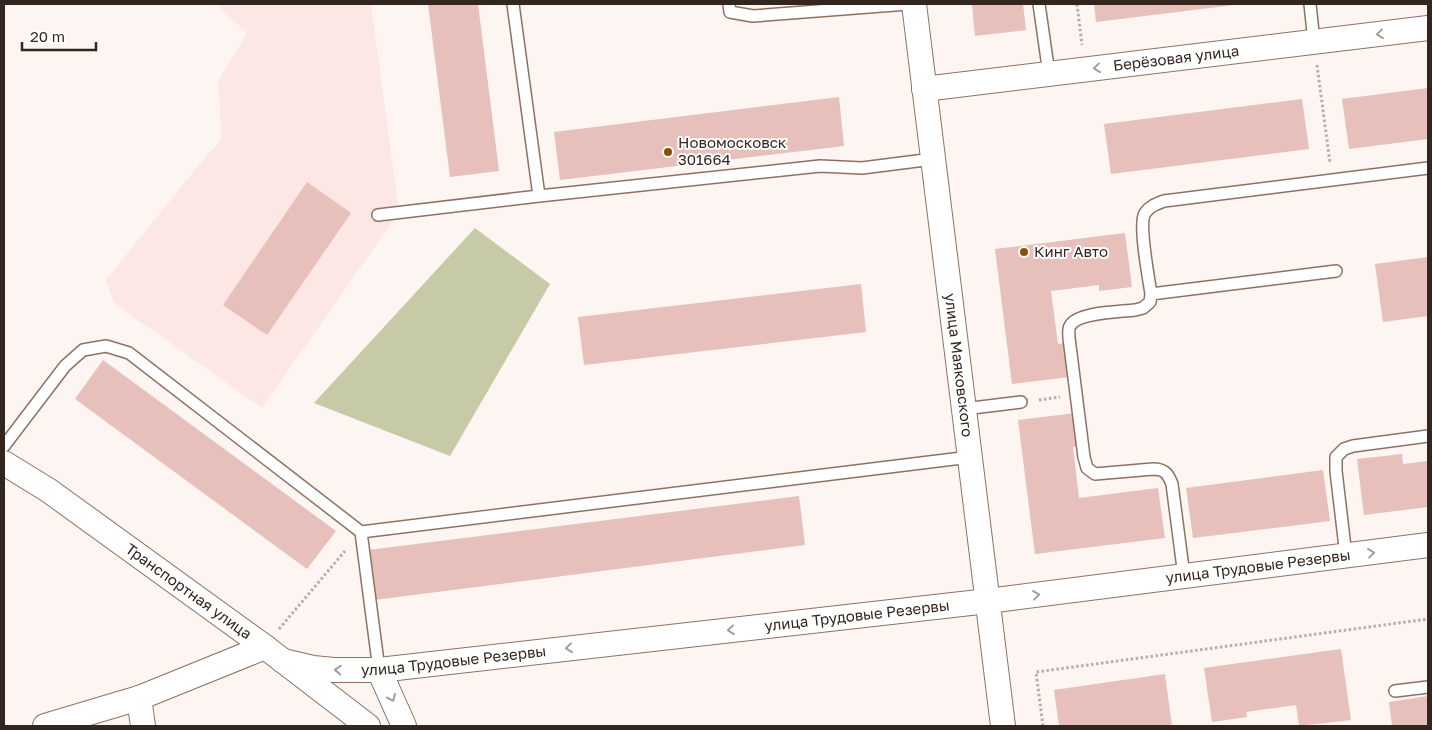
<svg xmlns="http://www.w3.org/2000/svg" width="1432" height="730" font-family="'Golos Text',sans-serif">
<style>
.education{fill:#fce7e5}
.green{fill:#c7caa6}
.building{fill:#e7bfbb}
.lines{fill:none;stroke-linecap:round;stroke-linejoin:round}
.service-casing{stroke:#907161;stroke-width:14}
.minor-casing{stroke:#907161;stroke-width:26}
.path{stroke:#b7aea9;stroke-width:3;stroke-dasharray:2.5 2.5;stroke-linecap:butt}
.service{stroke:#fff;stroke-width:11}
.minor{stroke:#fff;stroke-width:24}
.oneway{stroke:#a39d9a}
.poi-dot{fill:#875000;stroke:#fff;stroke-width:2}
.labels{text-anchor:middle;stroke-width:4;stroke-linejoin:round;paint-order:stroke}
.street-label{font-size:15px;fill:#33261f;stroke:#fff}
.poi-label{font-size:15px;fill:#33261f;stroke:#fff;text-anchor:start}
</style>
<rect width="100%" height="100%" fill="#fcf5f1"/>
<path class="education" d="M216,4h155l28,208 -137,196 -148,-105 -8,-23 102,-126 14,-15 -4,-58 29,-48z"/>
<path class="green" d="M475,228l75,56 -100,172 -136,-53z"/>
<path class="building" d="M428,4h50l21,167 -49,6z
M972,4h51l3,26 -51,6z
M1094,4h140v1l-138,17z
M1428,88v51l-79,10 -7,-50z
M839,97l5,49 -284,34 -6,-48z
M1302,99l7,50 -198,25 -7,-50z
M307,182l44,31 -84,122 -44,-30z
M1125,233l7,54 -33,4v-6l-48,6 7,53 7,-1 5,34 -58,7 -17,-135z
M1428,257v59l-45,6 -8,-58z
M861,284l5,48 -282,33 -6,-48z
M103,360l233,171 -29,38 -232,-170z
M1076,413l4,33 -7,1 6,51 79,-10 7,50 -130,16 -17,-134z
M1402,454l1,10 25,-3v46l-64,8 -7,-56z
M1323,470l7,51 -137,17 -7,-50z
M799,496l6,49 -431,55 -6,-50z
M1341,649l10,71 -52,6 -3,-21 -50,7 1,5 -35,5 -8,-54z
M1165,674l7,52h-113l-5,-36z
M1428,696v30h-36l-3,-24z"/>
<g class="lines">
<defs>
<path id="service" d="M513,4l26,192 281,-30 42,2 71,-9
M729,4l1,8 23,4 155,-12
M1039,4l10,70
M1310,4l4,38
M378,215l161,-19
M1151,294l185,-23
M964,409l57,-7
M4,446l61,-80 18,-16 23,-4 23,7 232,179 609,-75
M361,532l18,138
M1346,556l-10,-85v-14l8,-8 9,-3 75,-10
M1184,576l-12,-92c-4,-10 -7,-15 -19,-15l-58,5 -8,-6 -3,-11 -15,-119c0,-4 -1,-9 1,-12 7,-14 50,-14 65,-16l8,-2 7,-6 1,-8c-2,-15 -13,-70 -6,-81 5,-7 11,-9 19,-12l264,-33
M1395,691l33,-4"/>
<g id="minor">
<path id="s1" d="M914,4l89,722"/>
<path id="s2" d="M924,89l504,-61"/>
<path id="s3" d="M4,463l44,27 217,157 103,79"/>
<path id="s4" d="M283,661l30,7 21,2h45l609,-69 440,-56"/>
<path d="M379,670l25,56"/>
<path d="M139,698l4,28"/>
<path d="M45,726l94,-28 126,-51"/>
</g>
</defs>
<use href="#service" class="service-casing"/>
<use href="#minor" class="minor-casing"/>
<path class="path" d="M1077,4l5,41
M1317,65l13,98
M1039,400l21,-3
M279,629l66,-78
M1043,726l-7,-54 392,-53"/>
<use href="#service" class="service"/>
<use href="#minor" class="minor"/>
</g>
<defs><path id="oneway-chevron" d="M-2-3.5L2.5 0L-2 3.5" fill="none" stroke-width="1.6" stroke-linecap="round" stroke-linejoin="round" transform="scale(1.25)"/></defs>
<g class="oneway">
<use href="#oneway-chevron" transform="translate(1380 34) rotate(173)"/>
<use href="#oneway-chevron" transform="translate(1097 68) rotate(173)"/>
<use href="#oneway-chevron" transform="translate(1371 553) rotate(-7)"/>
<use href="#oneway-chevron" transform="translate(1036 595) rotate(-7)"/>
<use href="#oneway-chevron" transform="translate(731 630) rotate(174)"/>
<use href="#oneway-chevron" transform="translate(569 648) rotate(174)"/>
<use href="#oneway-chevron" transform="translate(338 670) rotate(-178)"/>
<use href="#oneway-chevron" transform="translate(392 698) rotate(66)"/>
</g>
<g class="poi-dot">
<circle cx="668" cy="152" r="5"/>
<circle cx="1024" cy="252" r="5"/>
</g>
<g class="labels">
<g class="street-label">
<text dy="5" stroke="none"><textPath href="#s2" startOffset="254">Берёзовая улица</textPath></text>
<text dy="5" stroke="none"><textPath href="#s1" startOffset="364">улица Маяковского</textPath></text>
<text dy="5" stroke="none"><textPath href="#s4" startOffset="982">улица Трудовые Резервы</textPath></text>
<text dy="5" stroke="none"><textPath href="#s3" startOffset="225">Транспортная улица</textPath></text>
<text dy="5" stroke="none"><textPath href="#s4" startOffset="578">улица Трудовые Резервы</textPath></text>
<text dy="5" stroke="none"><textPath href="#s4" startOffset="172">улица Трудовые Резервы</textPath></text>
</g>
<g class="poi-label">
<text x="678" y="148">Новомосковск<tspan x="678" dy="17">301664</tspan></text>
<text x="1034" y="257">Кинг Авто</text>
</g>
</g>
<rect width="1432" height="730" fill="none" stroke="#33261f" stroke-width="10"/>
<path d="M22 42v8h74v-8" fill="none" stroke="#33261f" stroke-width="2.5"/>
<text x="30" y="42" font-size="15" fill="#33261f" stroke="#ffffff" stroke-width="4" paint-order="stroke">20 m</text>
</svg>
